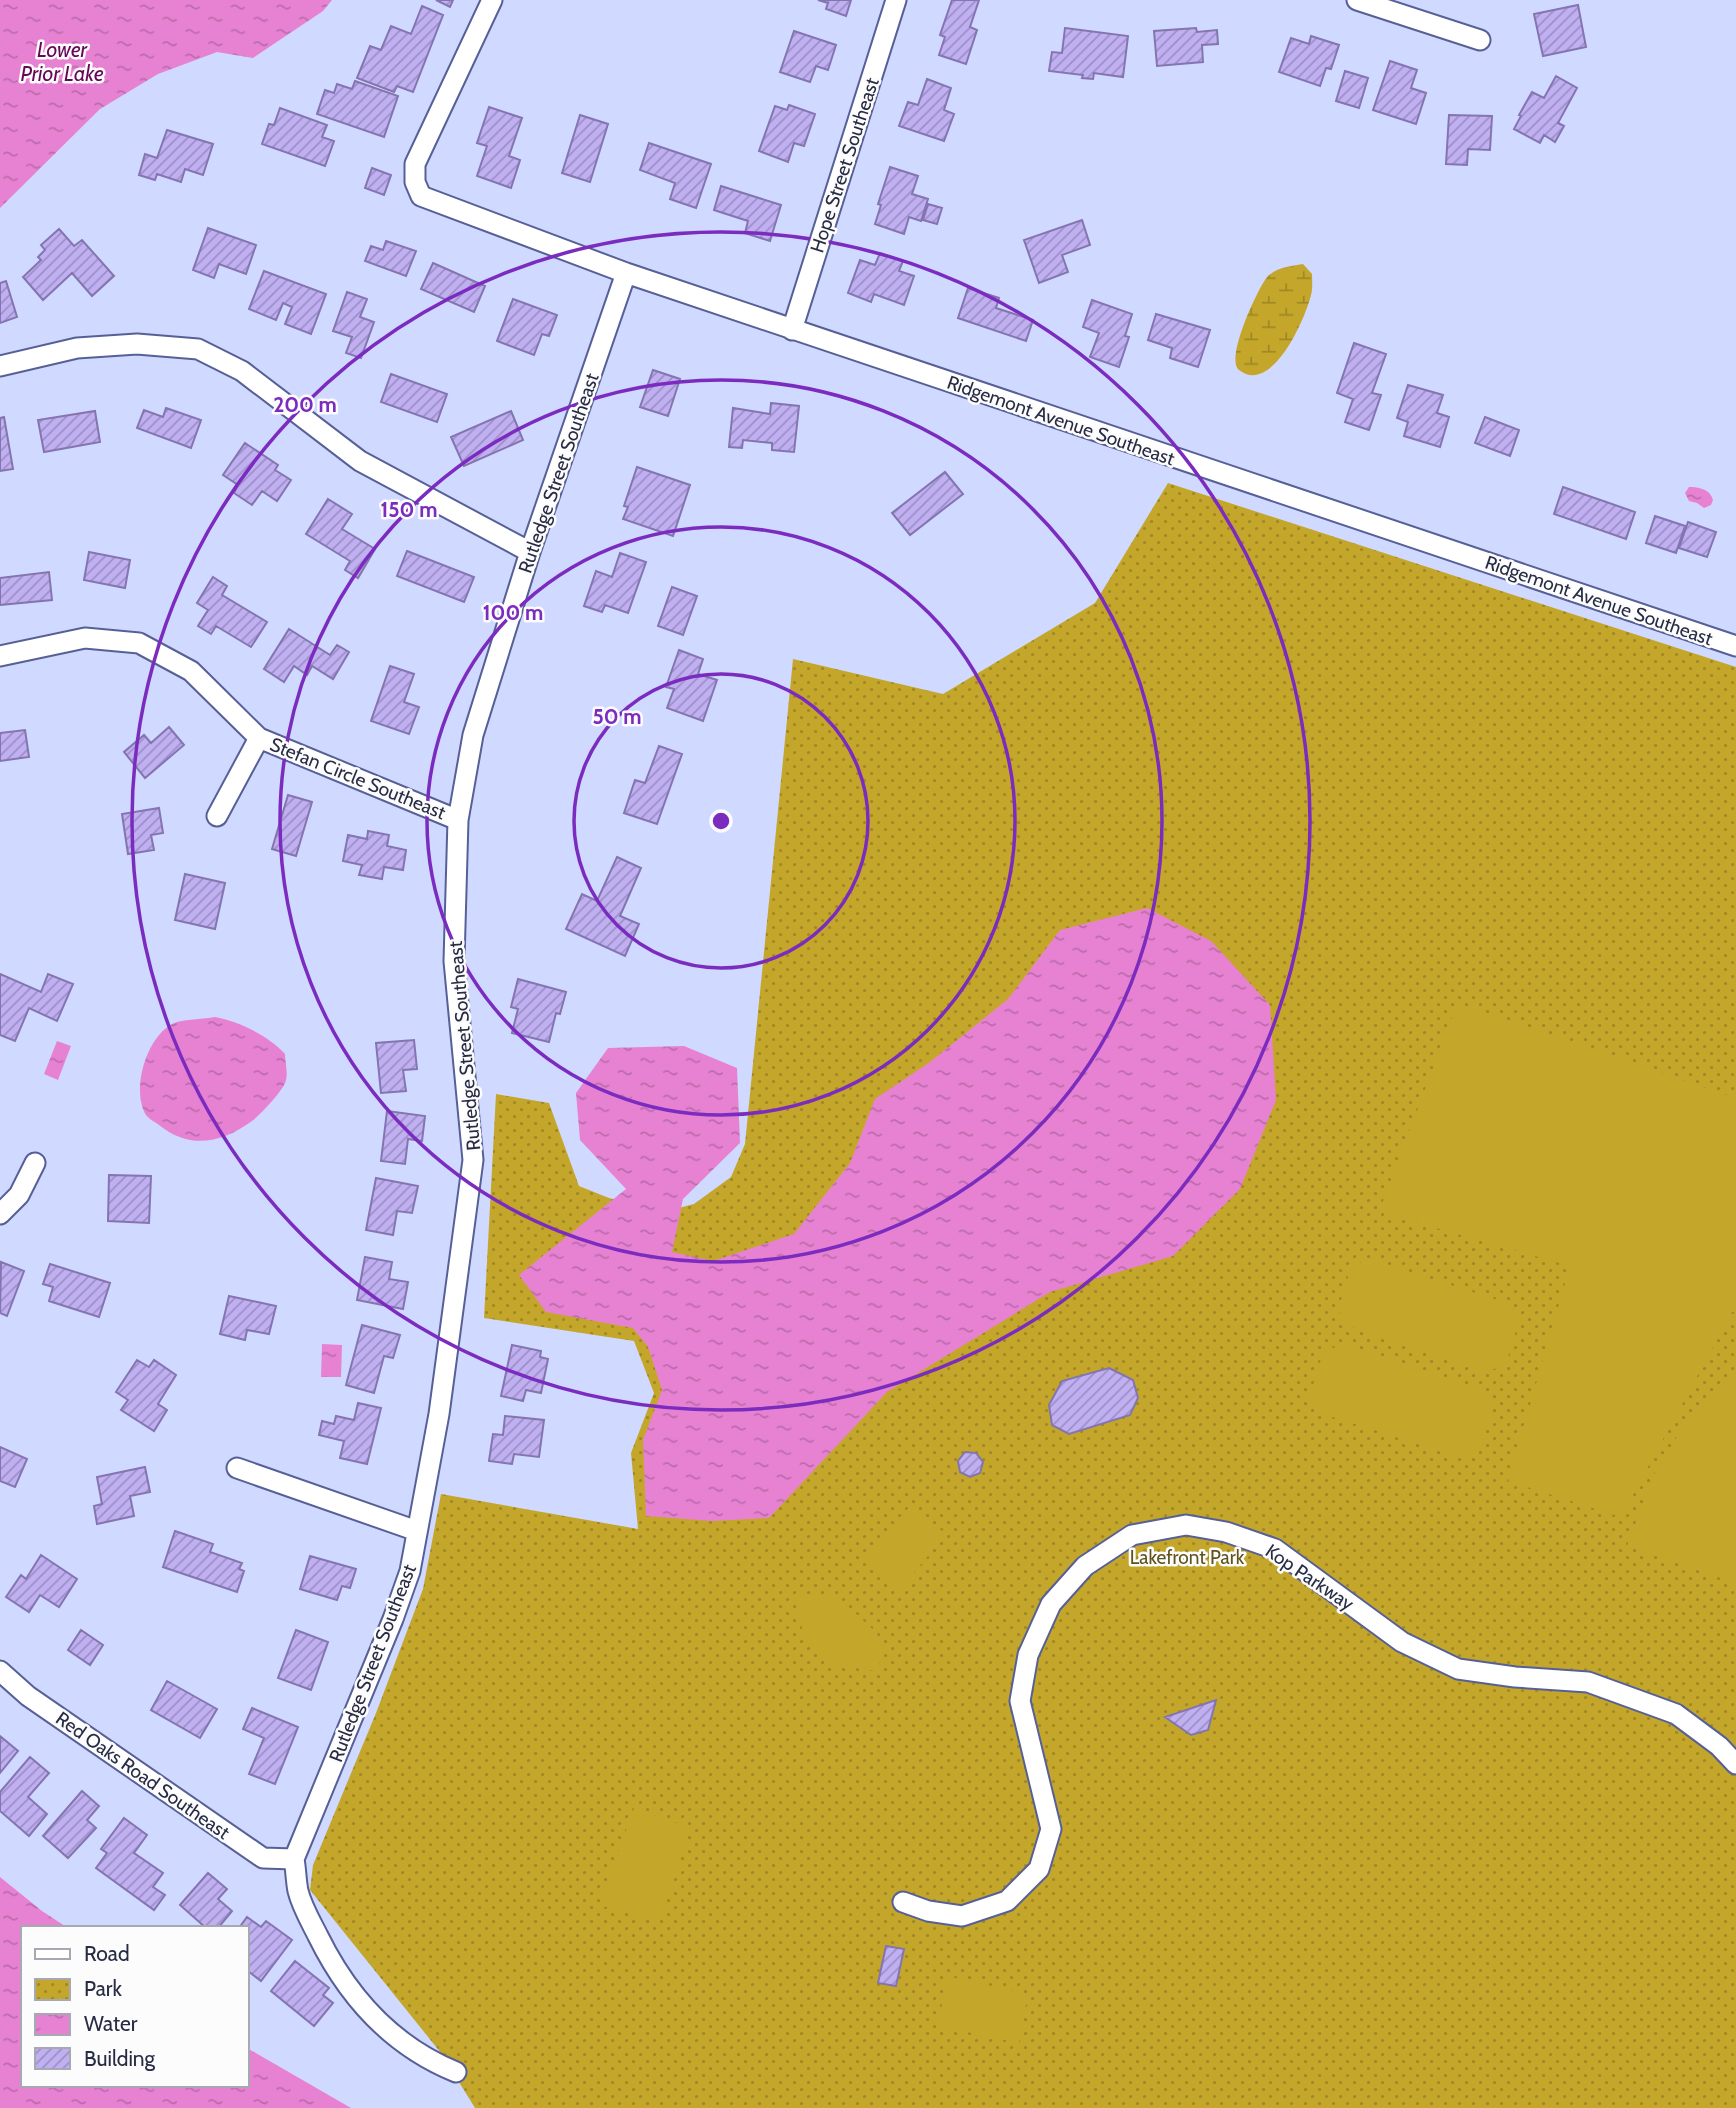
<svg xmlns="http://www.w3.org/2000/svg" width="1736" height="2108" font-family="Cabin,sans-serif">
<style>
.wetland{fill:url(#wetland-marsh)}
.park{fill:url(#park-dots)}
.pitch{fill:#c4a72a}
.water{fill:url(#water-ripples)}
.building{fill:url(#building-hatch);stroke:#8475b0;stroke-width:2}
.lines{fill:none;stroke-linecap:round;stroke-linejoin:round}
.street-casing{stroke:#566097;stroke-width:23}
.street{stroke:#fff;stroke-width:19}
.ring{fill:none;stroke:#7b2cbf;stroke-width:3.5}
.labels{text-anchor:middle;stroke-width:5;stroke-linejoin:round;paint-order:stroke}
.street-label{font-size:19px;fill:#272c44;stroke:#fcfcfc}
.park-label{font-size:19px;fill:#5f521b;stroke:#fcfcfc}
.water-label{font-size:21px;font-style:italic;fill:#660859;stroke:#fcfcfc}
.centre{fill:#7b2cbf;stroke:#fcfcfc;stroke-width:3.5}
.ring-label{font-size:21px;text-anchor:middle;font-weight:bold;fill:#7b2cbf;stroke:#fcfcfc;stroke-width:5;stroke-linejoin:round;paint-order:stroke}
</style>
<defs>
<pattern id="wetland-marsh" width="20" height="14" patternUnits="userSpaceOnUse" patternTransform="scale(1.75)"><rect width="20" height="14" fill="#c4a72a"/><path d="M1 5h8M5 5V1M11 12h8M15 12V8" fill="none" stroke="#9f8826"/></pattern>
<pattern id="park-dots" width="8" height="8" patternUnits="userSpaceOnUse" patternTransform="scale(1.75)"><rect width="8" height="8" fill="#c4a72a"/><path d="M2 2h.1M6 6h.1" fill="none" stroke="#9f8826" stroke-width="1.8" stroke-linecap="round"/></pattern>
<pattern id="water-ripples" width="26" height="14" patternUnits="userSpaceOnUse" patternTransform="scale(1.75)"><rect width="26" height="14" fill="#e782d2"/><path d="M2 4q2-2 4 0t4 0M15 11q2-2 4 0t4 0" fill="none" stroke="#bb6bac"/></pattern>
<pattern id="building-hatch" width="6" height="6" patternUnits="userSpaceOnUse" patternTransform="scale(1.75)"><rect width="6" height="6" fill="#c0b0f2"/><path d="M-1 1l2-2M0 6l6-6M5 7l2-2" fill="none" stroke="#9c8fc6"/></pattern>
</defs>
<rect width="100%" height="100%" fill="#d0d9ff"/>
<path class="wetland" d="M1303,264l9,10c0,6 1,14 -1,21 -5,22 -39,101 -72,75 -14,-11 17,-77 26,-90 9,-13 23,-13 38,-16z"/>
<path class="park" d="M1168,483l568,184v1441h-1261l-34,-55 -131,-163 3,-25 63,-152 47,-124 18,-95 197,35 -7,-76 23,-60 -20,-52 -150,-23 12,-224 53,9 30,83 30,12 54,14 31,-8 37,-27 14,-33 48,-485 150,35 152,-91z"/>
<path class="pitch" d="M1457,1004l279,94v213l-4,1 -111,205 -113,-36 62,-215 -191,-54z
M1369,1259l132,42 16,10 2,10 -13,42 -11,6 -15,1 -134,-45 -8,-15 13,-43z
M1345,1345l132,44 12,8 4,11 -15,42 -11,5 -10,1 -137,-43 -6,-8 -4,-10 11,-36 8,-10z
M1736,1377v206l-109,-37 26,-70 31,-51z
M910,1506l36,28 -47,57 -35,-29z
M812,1596l27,3 38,34 6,23 -7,15 -41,-6 -12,-14 -17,-6 -11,-47z
M634,1808l57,20 -32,93 -60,-16z
M946,1976l82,18 -9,49 -80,-17z"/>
<path class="water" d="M0,0h332l-9,11 -70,47 -36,-6 -59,22 -58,35 -100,99z
M1689,487c10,0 21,2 24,13l-2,5 -7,3 -7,-5 -8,-2 -4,-8z
M1147,908l64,33 59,64 6,95 -36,89 -67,67 -123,36 -163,100 -118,126 -57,3 -66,-5 -3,-76 19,-50 -14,-43 -15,-19 -87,-16 -27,-37 107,-86 -46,-49 -4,-47 32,-45 76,-2 53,22 3,75 -57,56 -11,53 41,9 81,-27 56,-71 25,-64 55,-37 78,-63 52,-69z
M215,1017c23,4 54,19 70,37 0,7 3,19 1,26 -2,10 -26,35 -34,41 -30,22 -62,29 -93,4 -4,-3 -10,-6 -13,-10 -16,-26 2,-84 31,-93 12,-3 26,-3 38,-5z
M57,1041l14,5 -13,34 -14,-6z
M322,1344l20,1 -1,32h-20z
M0,1877l42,34 26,17h-45v157h224v-37l104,60h-351z"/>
<path class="building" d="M436,0h17l-3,7z
M818,0h33l-5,16 -20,-7 2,-6z
M952,0h27l-9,27 7,3 -11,34 -27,-9 6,-18 -5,-2z
M1578,5l8,42 -43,9 -9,-42z
M422,6l21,9 -30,77 -16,-6 -3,6 -37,-14 13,-32 11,4 10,-24 20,8z
M1065,28l63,8 -5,41 -29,-4 -1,6 -11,-1 1,-3 -34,-4 3,-19 10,1z
M1196,28l1,4 20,-2 1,14 -16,1 1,17 -46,4 -3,-35z
M794,31l42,14 -8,25 -12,-4 -6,16 -30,-10z
M1311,36l28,9 -8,24 -5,-1 -6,18 -41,-14 12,-34 18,6z
M1390,61l27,9 -6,18 15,5 -10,31 -43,-14z
M1345,71l23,7 -9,30 -23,-7z
M1556,76l21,12 -19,35 6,3 -9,16 -11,-7 -4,8 -26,-14 7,-13 -2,-1 13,-23 12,6z
M927,79l24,9 -7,22 10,4 -10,27 -45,-15 9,-24 10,3z
M355,81l43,15 -14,41 -67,-23 8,-24 9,3 3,-9 15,5z
M789,105l26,9 -11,32 -10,-3 -6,19 -29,-11 16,-45 12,4z
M489,107l33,11 -13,38 11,4 -9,28 -34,-12 10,-30 -10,-3z
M280,108l47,17 -5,12 12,4 -9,25 -63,-22 7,-20 5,1z
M580,115l28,9 -18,58 -28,-9z
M1449,115l43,1 -2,34 -22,-1 -1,16 -21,-1z
M167,130l46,14 -10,31 -18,-6 -4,13 -24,-8 -2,6 -16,-5 6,-21 12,4z
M649,143l62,21 -15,44 -26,-9 5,-16 -35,-13z
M890,167l28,9 -6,18 16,5 -7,22 -12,-4 -5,17 -29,-10 6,-19 -3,-1z
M372,168l19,7 -7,20 -19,-7z
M721,186l60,19 -11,36 -25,-8 3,-12 -34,-11z
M928,204l14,4 -5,16 -14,-4z
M1082,220l8,25 -28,10 6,17 -29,11 -15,-43z
M208,228l48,17 -10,29 -27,-10 -5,14 -21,-8z
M59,229l15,17 8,-6 32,36 -22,20 -20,-23 -29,27 -20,-23 18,-17 -3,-3 7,-7 -4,-5z
M386,241l30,10 -10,25 -41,-15 6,-15 12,4z
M880,253l23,8 -4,10 15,5 -10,29 -30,-11 -3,8 -23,-9 12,-33 15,5z
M433,263l52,23 -11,26 -53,-23z
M264,271l62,23 -15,40 -26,-10 7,-17 -9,-4 -7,17 -27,-11z
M6,281l11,36 -17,6v-40z
M968,288l31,10 -3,10 37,12 -7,21 -68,-23z
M347,292l20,7 -7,18 14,5 -13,36 -15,-5 6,-16 -19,-6z
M513,299l44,16 -8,21 -7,-2 -8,21 -37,-14z
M1092,300l40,14 -7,22 4,1 -10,30 -29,-10 9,-24 -16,-6z
M1156,314l54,16 -12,37 -28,-9 2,-10 -24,-8z
M1354,343l32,11 -14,39 9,2 -12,35 -24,-8 8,-23 -16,-6z
M653,370l27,9 -12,37 -28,-9z
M391,374l56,20 -10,28 -56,-20z
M1408,385l35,10 -6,18 12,4 -9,30 -36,-11 4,-14 -11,-4z
M771,403l28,3 -5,46 -22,-2v-7l-29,-3 -1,8 -13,-1 4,-39 37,6z
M166,408l35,12 -10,28 -54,-20 7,-18 19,7z
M95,411l5,31 -56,10 -6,-32z
M511,411l12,29 -59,26 -13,-29z
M4,417l9,52 -13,2v-53z
M1485,417l34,13 -9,26 -35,-13z
M245,443l33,22 -3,5 16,10 -14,21 -15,-10 -10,14 -18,-12 4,-8 -15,-10z
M637,467l53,18 -17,51 -50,-17 5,-12 -4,-1z
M945,472l18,22 -53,41 -18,-22z
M1563,487l72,25 -9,27 -72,-25z
M328,499l24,15 -10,15 33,20 -17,29 -13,-8 5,-9 -44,-27z
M1655,516l30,10 -9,27 -30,-10z
M1688,522l28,10 -9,25 -28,-9z
M407,551l67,26 -10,25 -67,-26z
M89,552l41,8 -5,28 -41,-8z
M620,553l26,9 -18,51 -23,-8 -3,7 -18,-6 12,-35 16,6z
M49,572l3,28 -52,5v-27z
M213,577l14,9 -5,9 45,27 -16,25 -35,-21 -5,8 -13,-8 10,-16 -11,-7z
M672,587l25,9 -14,39 -25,-9z
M289,629l41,26 7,-10 12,7 -16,27 -21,-13 -5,9 -13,-9 -10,16 -20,-13z
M679,650l24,9 -5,15 19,6 -14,41 -36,-13 7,-19 -8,-2z
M390,666l24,8 -10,28 15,5 -10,27 -38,-13z
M169,727l15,18 -39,33 -21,-26 20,-17 7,8z
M25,730l4,27 -29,4v-28z
M659,746l23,8 -25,70 -33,-11 11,-33 10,3z
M288,795l24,7 -16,54 -24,-7z
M159,808l4,25 -12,2 3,15 -26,4 -6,-40z
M368,831l21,4 -2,11 19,4 -3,20 -19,-3 -2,12 -23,-4 3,-10 -19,-4 5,-26 19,4z
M617,857l24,11 -21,48 19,8 -14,32 -59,-27 16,-35 15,7z
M185,874l40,9 -10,46 -40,-9z
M0,974l41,18 7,-18 25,10 -16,37 -28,-13 -14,33 -15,-6z
M518,979l48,13 -6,22 -4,-1 -7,29 -37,-9 6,-24 -7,-2z
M414,1040l3,29 -14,1 3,21 -25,2 -5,-50z
M387,1111l38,5 -3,25 -14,-2 -3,25 -24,-3z
M109,1175l42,1 -2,47 -41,-2z
M376,1178l42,8 -6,27 -15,-2 -4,24 -27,-5z
M365,1257l27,5 -3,17 19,3 -5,27 -46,-9z
M1,1262l23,9 -17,45 -7,-3z
M50,1264l60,19 -11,34 -50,-16 4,-14 -10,-3z
M229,1296l47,10 -7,28 -22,-4 -2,10 -25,-6z
M362,1325l38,10 -7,23 -9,-2 -10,37 -28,-8z
M512,1345l29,6 -1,6 8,2 -7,34 -15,-3 -3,11 -22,-5z
M137,1360l12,7 5,-7 22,15 -18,29 9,6 -13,21 -33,-21 7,-10 -12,-8z
M1109,1368l24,12 5,18 -8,17 -61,19 -17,-9 -3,-20 13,-24z
M358,1403l23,5 -14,56 -27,-6 4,-17 -25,-6 3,-14 12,3 2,-8 18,4z
M505,1416l39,4 -5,37 -25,-3 -2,10 -23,-3 4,-27 10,1z
M0,1447l27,12 -12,28 -15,-6z
M965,1452l11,1 7,9 -3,11 -10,4 -10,-5 -2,-11z
M145,1467l5,25 -20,4 4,20 -37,8 -3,-18 8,-2 -5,-27z
M175,1531l38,13 -3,8 32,11 -3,6 5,2 -7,21 -74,-25z
M41,1555l36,24 -18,28 -19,-12 -11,17 -23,-15 15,-22 5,4z
M310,1556l46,13 -6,19 -8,-2 -5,14 -37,-11z
M81,1630l22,15 -13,20 -22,-15z
M296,1630l32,12 -17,48 -33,-12z
M167,1681l50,28 -17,29 -49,-28z
M1216,1700l-8,30 -17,5 -26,-18z
M252,1708l46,19 -23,57 -26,-10 15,-36 -21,-9z
M0,1736l18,15 -18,22z
M30,1757l19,16 -21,24 19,17 -18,22 -29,-25v-19z
M82,1791l17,15 -12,14 9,8 -28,30 -25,-22z
M124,1818l23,17 -13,18 29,20 -10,14 12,8 -11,15 -58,-42 11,-15 -6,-4z
M208,1873l19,16 -9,10 14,12 -14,17h-12l-26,-23z
M247,1917l14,10 5,-6 26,19 -31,41 -13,-10 -1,1v-44h-8z
M886,1946l18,3 -8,37 -18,-3z
M295,1961l34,27 -6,7 10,8 -19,23 -43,-35z"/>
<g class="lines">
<defs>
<path id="street" d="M492,0l-77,164v18l6,14 205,77 1110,373
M1357,0l123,40
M792,330l104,-330
M0,366l77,-18 60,-4 61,5 44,22 118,90 170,91
M0,656l85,-18 54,5 52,28 68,67 199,82
M217,816l42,-78
M0,1214l19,-19 16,-32
M237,1468l180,63
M0,1671l28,25 235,162 31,1
M294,1859l99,-240 17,-48 29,-157 34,-254 -19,-199 4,-141 15,-85 57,-183 96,-279
M294,1859c2,11 2,22 4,32 4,16 13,31 20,45 30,61 74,110 138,136
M903,1902l25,9 34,5 45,-15 32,-32 12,-40 -31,-128 8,-46 23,-51 34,-38 47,-31 54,-10 40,7 49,17 127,93 56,27 57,8 73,5 88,32 43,32 17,18"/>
</defs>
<use href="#street" class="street-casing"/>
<use href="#street" class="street"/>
</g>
<g class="ring">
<circle cx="721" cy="821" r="147"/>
<circle cx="721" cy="821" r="294"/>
<circle cx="721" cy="821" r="441"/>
<circle cx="721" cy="821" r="589"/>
</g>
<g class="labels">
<g class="street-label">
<text transform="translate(844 165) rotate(-72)" y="7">Hope Street Southeast</text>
<text transform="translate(1061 420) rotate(19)" y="7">Ridgemont Avenue Southeast</text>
<text transform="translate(558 473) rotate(-71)" y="7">Rutledge Street Southeast</text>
<text transform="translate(1599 600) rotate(19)" y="7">Ridgemont Avenue Southeast</text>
<text transform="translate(358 778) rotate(22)" y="7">Stefan Circle Southeast</text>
<text transform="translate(464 1046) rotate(-95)" y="7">Rutledge Street Southeast</text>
<text transform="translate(1310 1577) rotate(34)" y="7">Kop Parkway</text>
<text transform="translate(372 1663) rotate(-69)" y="7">Rutledge Street Southeast</text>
<text transform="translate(143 1775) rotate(35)" y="7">Red Oaks Road Southeast</text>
</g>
<g class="park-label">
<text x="1187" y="1564">Lakefront Park</text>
</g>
<g class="water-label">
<text x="62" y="57">Lower<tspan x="62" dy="24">Prior Lake</tspan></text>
</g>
</g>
<circle cx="721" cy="821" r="10" class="centre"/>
<g class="ring-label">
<text x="305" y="412">200 m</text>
<text x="409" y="517">150 m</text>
<text x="513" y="620">100 m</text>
<text x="617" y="724">50 m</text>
</g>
<rect x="21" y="1926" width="228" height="161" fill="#fcfcfc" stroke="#a7a9b2" stroke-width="2"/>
<rect x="35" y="1949" width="35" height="10" fill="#ffffff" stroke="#a7a9b2" stroke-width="2"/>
<text x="84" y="1961" font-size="21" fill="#272c44">Road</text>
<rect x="35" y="1979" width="35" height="21" fill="url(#park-dots)" stroke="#a7a9b2" stroke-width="2"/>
<text x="84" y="1996" font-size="21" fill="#272c44">Park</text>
<rect x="35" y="2014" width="35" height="21" fill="url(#water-ripples)" stroke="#a7a9b2" stroke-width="2"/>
<text x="84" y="2031" font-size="21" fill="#272c44">Water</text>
<rect x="35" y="2048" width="35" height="21" fill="url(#building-hatch)" stroke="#a7a9b2" stroke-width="2"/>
<text x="84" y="2066" font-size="21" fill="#272c44">Building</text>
</svg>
